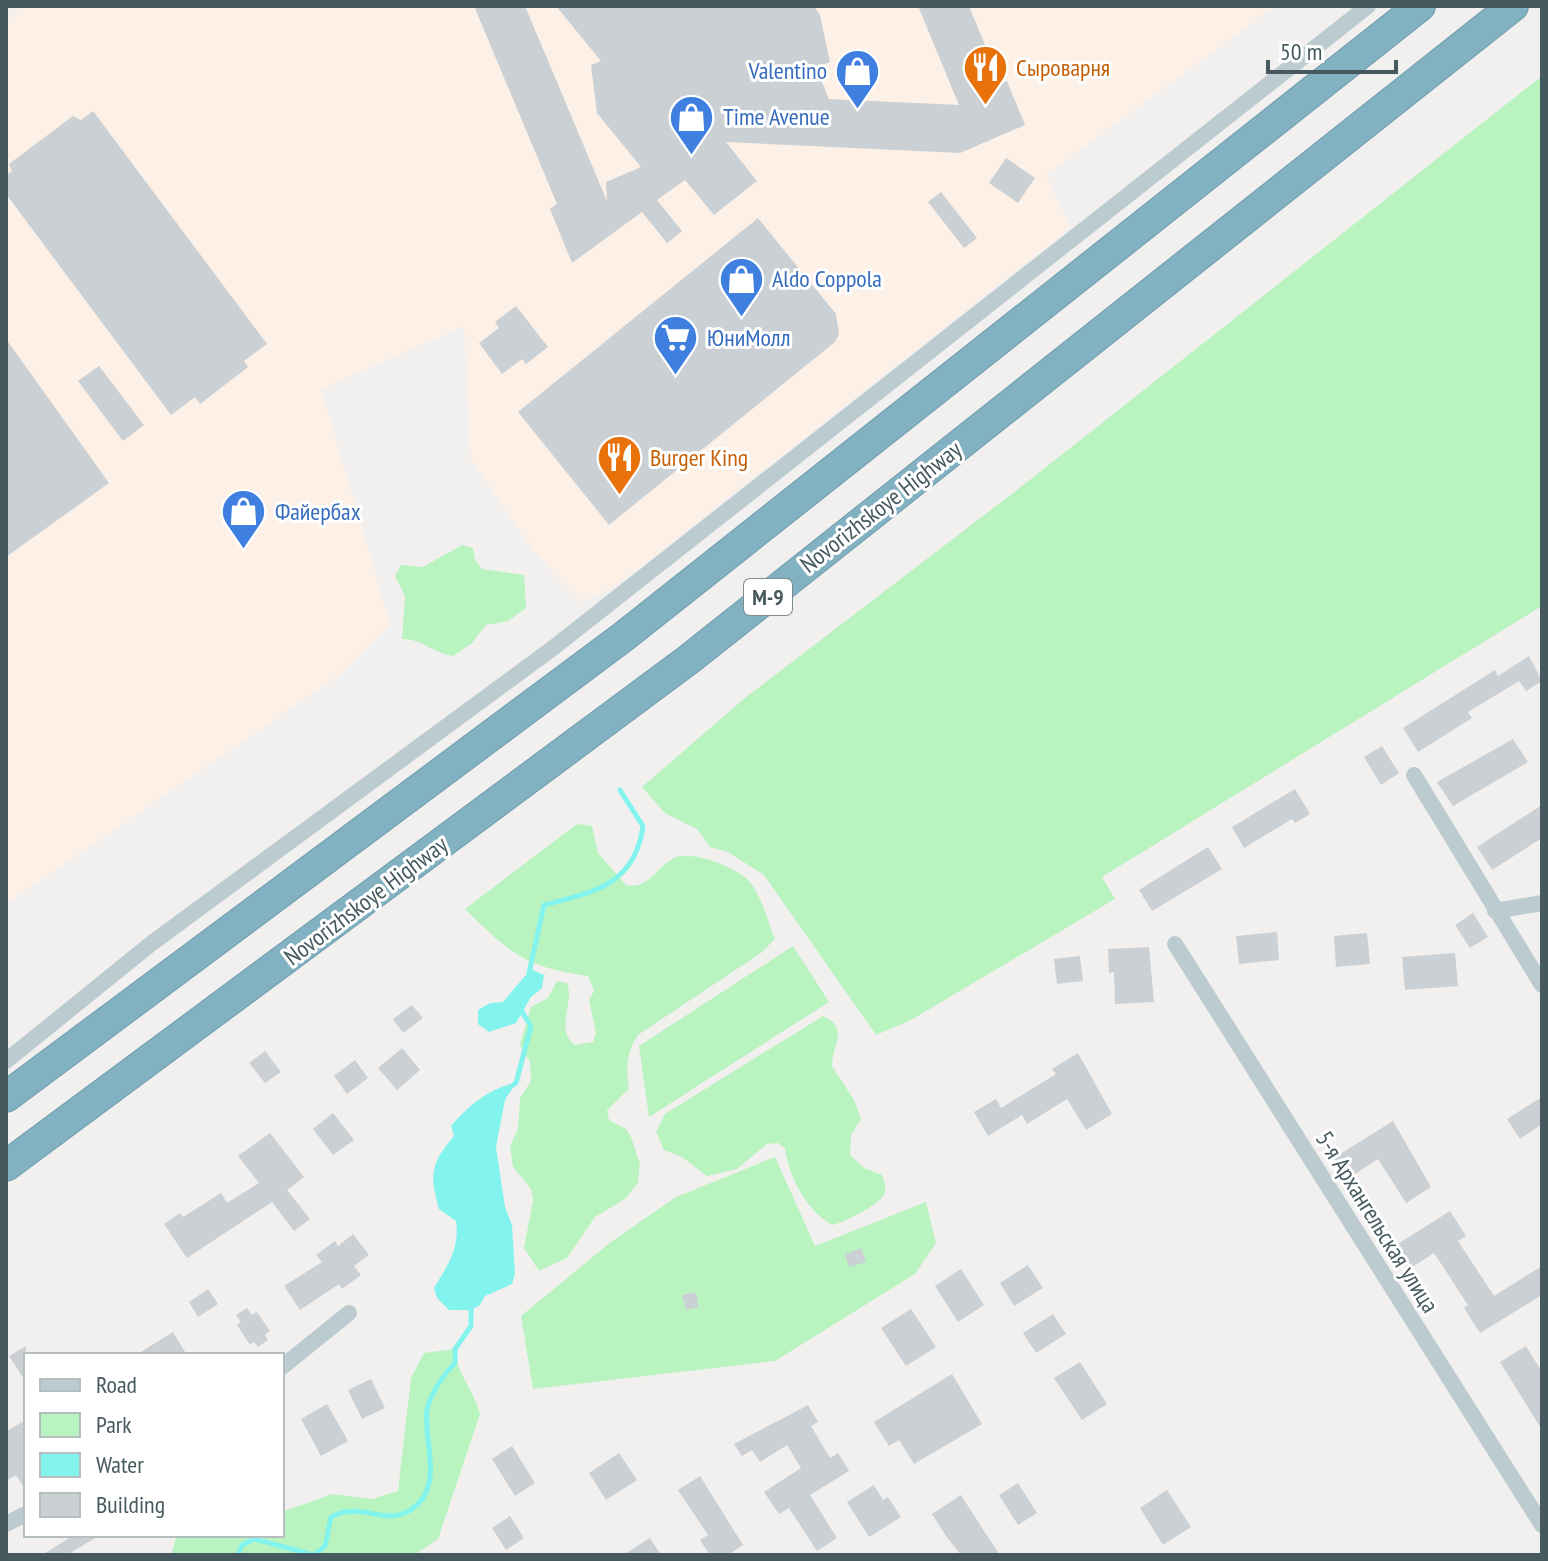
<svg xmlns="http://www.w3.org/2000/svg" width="1548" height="1561" font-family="'PT Sans Narrow',sans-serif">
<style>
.commercial{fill:#fdf1e7}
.green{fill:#b9f3c0}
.water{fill:#83f4ed}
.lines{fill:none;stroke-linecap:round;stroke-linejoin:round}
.stream{stroke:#83f4ed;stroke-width:5}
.building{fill:#cad0d4}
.highway-casing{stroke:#6d9dae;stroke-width:32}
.street{stroke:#bbcbcf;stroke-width:16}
.highway{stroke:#82b2c2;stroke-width:30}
.labels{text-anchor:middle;stroke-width:6;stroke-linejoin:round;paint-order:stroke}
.shield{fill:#fff;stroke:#7d8b8e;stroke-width:2}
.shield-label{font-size:22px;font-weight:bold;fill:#45595e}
.food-label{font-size:24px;fill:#c56008;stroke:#fff;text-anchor:start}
.shop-label{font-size:24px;fill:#366cbe;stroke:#fff;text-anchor:start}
.street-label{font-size:24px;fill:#45595e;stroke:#fff}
</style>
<rect width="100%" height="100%" fill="#f2efef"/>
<path class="commercial" d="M23,6h1252l-229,169 24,53 -453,357 -36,17 -47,-51 -63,-92 -7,-133 -143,63 69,235 -52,52 -332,228v-883z"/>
<path class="green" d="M1542,76v530l-440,271 13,22 -204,121 -35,15 -112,-160 -36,-23 -18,-5 -13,-18 -32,-16 -23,-26 103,-89 272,-208z
M462,545l11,3 2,12 7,9 42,6 2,33 -18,13 -22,4 -14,18 -19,13c-20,-3 -30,-17 -51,-17l3,-43 -10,-20 6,-11 22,2z
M577,824l15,2 6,27 28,32c21,5 31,-17 46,-26 17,-11 66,9 78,23 12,15 18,40 25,57l-14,14 -123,82c-12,17 -12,35 -9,54l-22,21 2,10 17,9 5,8 9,27 -2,19 -12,15 -31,19 -28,41 -28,13 -15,-23 9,-48 -2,-11 -18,-22 -3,-21 8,-17 2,-31 11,-17 -1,-19 -10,-17 11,-38 17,-9 9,-17 10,2c8,21 -13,46 8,62l18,-3 3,-9 -7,-33 5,-9 -6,-15c-64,-9 -78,-23 -123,-67z
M793,946l36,56 -180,115 -10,-71z
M823,1016c27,12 9,29 9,50l22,34 7,19 -10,16 -1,20 14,13 18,7c2,6 5,13 2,20 -4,9 -41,28 -52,30 -26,-15 -43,-48 -47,-77l-7,-5 -11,1 -30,25 -30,7 -25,-19 -18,-7 -8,-18 9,-18z
M775,1157l40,89 111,-44 10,41 -21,31 -140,87 -242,28 -12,-73 90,-74 65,-45z
M455,1349c1,24 19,41 25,65l-42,125 -24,16h-243l6,-20h105v-23l50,-18 40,5 26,-8 13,-113 13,-25z"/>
<path class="water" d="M531,969l13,6 -2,13 -11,9 -15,26 -27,9 -11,-8v-14l12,-7 13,-1z
M516,1083l-11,17 -9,47 9,60 7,18 3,49 -3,10 -27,12 -5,9 -9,5h-22l-12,-12 -3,-10c13,-22 26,-39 22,-67l-17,-12c-10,-35 -8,-46 15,-73l-3,-10c17,-20 40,-39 65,-43z"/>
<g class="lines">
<path class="stream" d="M529,973l15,-68c50,-13 91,-20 99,-79l-23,-36
M513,1085l3,-2 15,-57 -12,-19
M238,1555l4,-10 12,-6 60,16 11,-9 6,-29c31,-17 53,11 81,-8 33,-23 11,-68 15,-99 3,-16 17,-36 28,-47v-14l16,-23v-21"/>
</g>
<path class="building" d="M474,6h51l82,195 -1,-19 35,-15 -44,-54 -6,-48 10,-4 -45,-55h258l6,9 10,47 -14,6 13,31 130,6 -41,-99h51l32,78 6,-3 18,44 -65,28 -234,-11 31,39 -43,34 -29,-35 -28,20 25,31 -15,12 -25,-31 -70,51 -22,-54 7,-5z
M93,111l174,233 -23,17 4,6 -48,37 -5,-7 -24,18 -165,-221v-19l6,-4 -3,-7 64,-48 8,4z
M1006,158l29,20 -17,25 -29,-20z
M941,192l36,46 -13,10 -36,-46z
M758,218l78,96 3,20 -4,8 -226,183 -91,-113z
M516,306l32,41 -22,17 -4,-5 -20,15 -23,-31 20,-15 -4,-6z
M6,339l103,144 -103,74z
M99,366l45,59 -21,16 -45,-60z
M1529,656l13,25 -16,10 -7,-10 -51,31 4,6 -54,34 -15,-24 92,-58 3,6z
M1513,739l15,23 -75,44 -16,-24z
M1382,746l17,27 -18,12 -17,-28z
M1295,789l15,25 -15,9 -3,-4 -48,29 -12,-21z
M1542,805v33l-50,32 -15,-23z
M1208,847l14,22 -70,42 -13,-21z
M1473,913l15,24 -18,11 -15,-23z
M1277,932l2,28 -40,4 -3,-28z
M1367,933l3,31 -34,3 -2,-31z
M1149,947l5,55 -39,2 -1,-32 -5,1 -1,-24z
M1455,953l3,33 -53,4 -3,-33z
M1080,956l3,25 -26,3 -3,-25z
M412,1005l11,13 -20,15 -10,-14z
M402,1048l18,22 -23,20 -19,-22z
M265,1051l16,21 -16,11 -16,-20z
M1078,1053l34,61 -26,16 -19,-31 -40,25 -5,-9 -34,21 -14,-24 22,-13 5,9 55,-34 -4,-5z
M355,1060l13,18 -21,16 -13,-18z
M1542,1097v27l-22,15 -13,-20z
M333,1113l21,27 -21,15 -20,-26z
M1393,1121l38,66 -25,16 -28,-44 -31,20 -13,-21z
M270,1133l34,44 -17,13 23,29 -16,12 -22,-29 -85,56 -23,-34 16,-11 3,4 38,-24 6,10 32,-20 -21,-27z
M1450,1211l16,25 -8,5 36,55 48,-30v29l-62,38 -16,-25 4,-3 -34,-52 -26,17 -15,-23z
M353,1234l16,21 -15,11 7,9 -19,14 -3,-5 -39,26 -16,-24 38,-24 -6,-7 19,-14 3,5z
M861,1248l5,14 -17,5 -4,-13z
M1028,1265l15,23 -29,18 -14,-23z
M961,1269l23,36 -26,17 -23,-36z
M208,1289l10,15 -20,13 -9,-15z
M696,1292l3,15 -13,3 -4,-15z
M247,1308l5,7 5,-3 13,19 -5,4 3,5 -10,7 -4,-5 -4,3 -13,-20 4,-3 -5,-7z
M911,1309l25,38 -30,19 -25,-38z
M1053,1314l13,20 -30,19 -13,-20z
M173,1332l14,23h-51z
M26,1346v36l-17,-26z
M1526,1346l16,26v58l-42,-68z
M1080,1362l27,42 -25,16 -28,-42z
M952,1374l30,50 -68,40 -15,-24 -10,6 -15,-24z
M371,1379l14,29 -23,11 -14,-29z
M327,1404l21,37 -27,15 -20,-37z
M808,1405l10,17 -7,4 19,32 8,-5 11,18 -39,24 27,43 -20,13 -28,-43 -10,6 -15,-22 37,-24 -14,-23 -27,17 -8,-12 -10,6 -8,-12z
M26,1420v71l-10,-16 -10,6v-50z
M512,1446l23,37 -20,13 -23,-37z
M619,1453l18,27 -31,20 -17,-27z
M700,1476l43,69 -15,10h-18l-10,-15 8,-5 -30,-45z
M1018,1483l19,30 -19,12 -19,-30z
M874,1485l9,15 5,-3 13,20 -32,20 -22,-35z
M1167,1490l24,37 -28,18 -23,-37z
M961,1495l25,39 14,21h-39l-15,-19 -14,-22z
M510,1516l14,22 -18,12 -14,-22z
M74,1535h26l-33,20h-25z
M650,1538l11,17h-38z"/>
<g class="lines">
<defs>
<path id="highway" d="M6,1097l617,-460 797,-631
M6,1166l682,-506 825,-654"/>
</defs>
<use href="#highway" class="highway-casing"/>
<path class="street" d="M1414,775l128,210
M1495,911l47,-8
M1175,944l367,581
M6,1061l146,-118 401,-295 815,-642
M282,1367l67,-54
M6,1524l20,-10"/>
<use href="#highway" class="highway"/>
</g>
<defs>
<symbol id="restaurant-pin" viewBox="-11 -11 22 30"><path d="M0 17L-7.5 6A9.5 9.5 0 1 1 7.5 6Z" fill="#e8710a" stroke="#fff"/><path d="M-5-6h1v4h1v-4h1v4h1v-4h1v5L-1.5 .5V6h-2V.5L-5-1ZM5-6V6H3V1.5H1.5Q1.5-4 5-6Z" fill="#fff"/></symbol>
<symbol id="shop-pin" viewBox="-11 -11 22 30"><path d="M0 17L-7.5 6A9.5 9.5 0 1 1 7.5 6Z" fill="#3f7fe0" stroke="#fff"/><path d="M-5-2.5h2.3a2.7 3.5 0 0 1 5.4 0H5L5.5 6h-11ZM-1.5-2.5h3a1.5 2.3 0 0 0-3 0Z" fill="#fff"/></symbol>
<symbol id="supermarket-pin" viewBox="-11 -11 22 30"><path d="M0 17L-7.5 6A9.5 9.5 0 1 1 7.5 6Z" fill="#3f7fe0" stroke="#fff"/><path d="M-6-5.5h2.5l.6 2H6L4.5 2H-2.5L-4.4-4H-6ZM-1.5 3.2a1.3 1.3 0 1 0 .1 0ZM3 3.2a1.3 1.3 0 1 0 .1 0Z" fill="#fff"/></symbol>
</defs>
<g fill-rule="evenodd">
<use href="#restaurant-pin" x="960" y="42" width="51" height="69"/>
<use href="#shop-pin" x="832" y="46" width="51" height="69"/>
<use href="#shop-pin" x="666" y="92" width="51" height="69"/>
<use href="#shop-pin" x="716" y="254" width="51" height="69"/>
<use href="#supermarket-pin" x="650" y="312" width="51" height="69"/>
<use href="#restaurant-pin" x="594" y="432" width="51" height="69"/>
<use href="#shop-pin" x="218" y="486" width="51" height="69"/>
</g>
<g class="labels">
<rect class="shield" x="744" y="579" width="48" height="36" rx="6"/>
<g class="shield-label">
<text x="768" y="605">М-9</text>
</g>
<g class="food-label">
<text x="1016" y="76">Сыроварня</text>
<text x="650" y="466">Burger King</text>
</g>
<g class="shop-label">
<text x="827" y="79" text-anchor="end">Valentino</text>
<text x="723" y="125">Time Avenue</text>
<text x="772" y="287">Aldo Coppola</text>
<text x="707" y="346">ЮниМолл</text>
<text x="275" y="520">Файербах</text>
</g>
<g class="street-label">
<text transform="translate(881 507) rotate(-38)" y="8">Novorizhskoye Highway</text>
<text transform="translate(366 901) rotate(-37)" y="8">Novorizhskoye Highway</text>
<text transform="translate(1377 1222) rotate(58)" y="8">5-я Архангельская улица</text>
</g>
</g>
<rect width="1548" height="1561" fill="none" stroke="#45595e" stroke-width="16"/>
<rect x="24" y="1353" width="260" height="184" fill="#ffffff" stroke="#b5bdbf" stroke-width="2"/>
<rect x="40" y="1379" width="40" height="12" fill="#bbcbcf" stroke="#b5bdbf" stroke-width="2"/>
<text x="96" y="1393" font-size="24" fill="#45595e">Road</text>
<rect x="40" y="1413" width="40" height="24" fill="#b9f3c0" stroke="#b5bdbf" stroke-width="2"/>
<text x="96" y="1433" font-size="24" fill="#45595e">Park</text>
<rect x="40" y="1453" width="40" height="24" fill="#83f4ed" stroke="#b5bdbf" stroke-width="2"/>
<text x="96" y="1473" font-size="24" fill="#45595e">Water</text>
<rect x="40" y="1493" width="40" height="24" fill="#cad0d4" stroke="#b5bdbf" stroke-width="2"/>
<text x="96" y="1513" font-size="24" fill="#45595e">Building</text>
<path d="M1268 60v12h128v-12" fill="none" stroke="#45595e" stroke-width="4"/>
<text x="1280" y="60" font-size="24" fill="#45595e" stroke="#ffffff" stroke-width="6" paint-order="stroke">50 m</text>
</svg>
